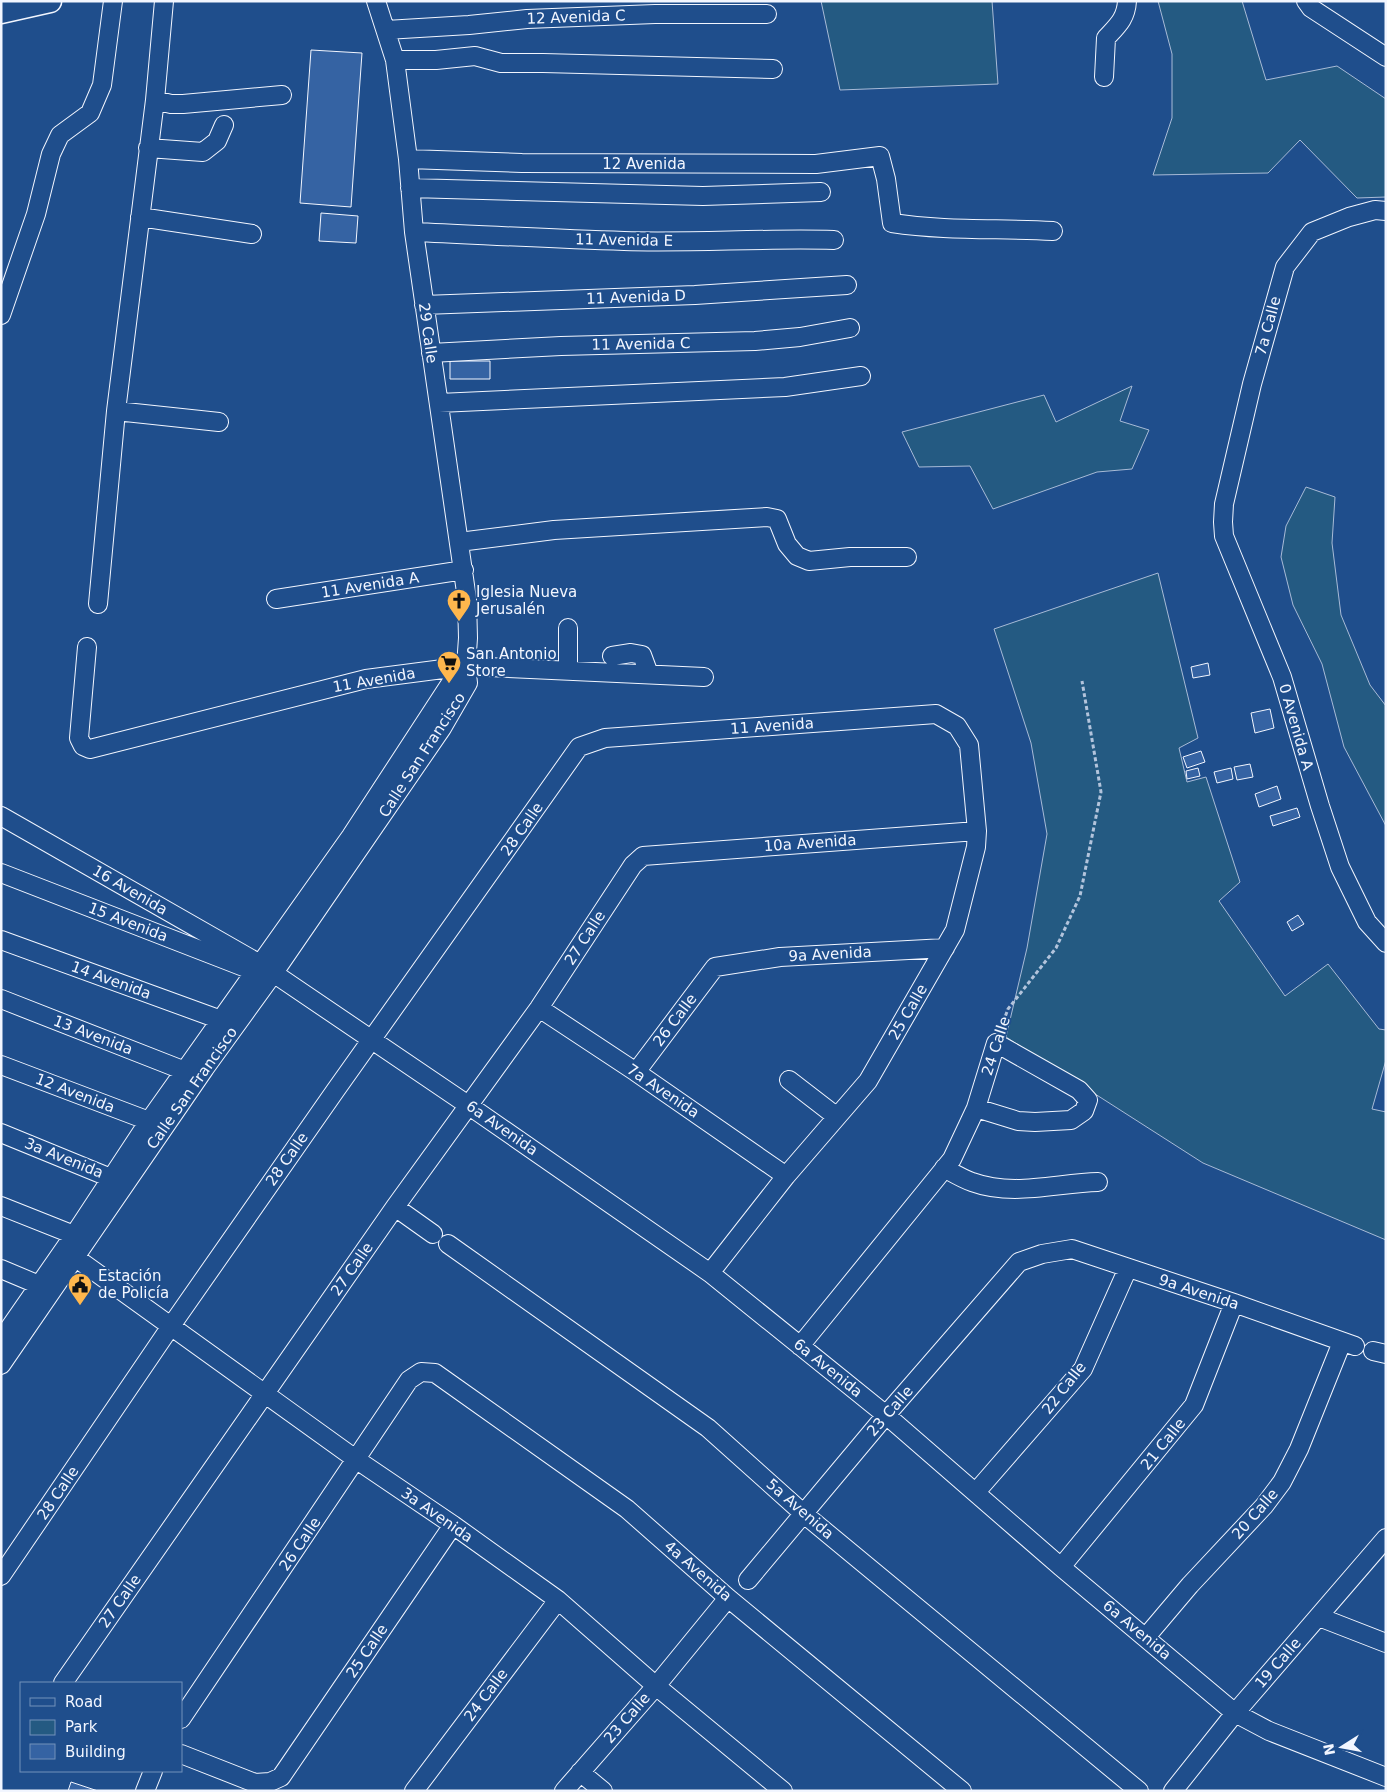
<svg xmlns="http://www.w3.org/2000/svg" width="1387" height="1792" font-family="'DejaVu Sans',sans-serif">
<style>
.green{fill:#245a82;stroke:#a8bbd7}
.building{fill:#3563a3;stroke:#f2f6ff}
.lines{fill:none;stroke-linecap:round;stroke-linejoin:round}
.minor-casing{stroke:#f2f6ff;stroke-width:20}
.major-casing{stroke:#f2f6ff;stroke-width:25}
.path{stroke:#b3c4dc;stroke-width:3;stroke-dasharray:4 2.5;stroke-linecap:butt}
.minor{stroke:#1f4e8c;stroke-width:18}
.major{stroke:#1f4e8c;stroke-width:22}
.labels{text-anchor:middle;stroke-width:4;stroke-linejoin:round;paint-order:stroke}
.street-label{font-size:15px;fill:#f2f6ff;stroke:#1f4e8c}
.poi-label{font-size:15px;fill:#f2f6ff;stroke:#1f4e8c;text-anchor:start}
</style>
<rect width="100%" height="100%" fill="#1f4e8c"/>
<path class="green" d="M821,1h171l6,83 -158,6z
M1158,1h84l24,79 71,-14 49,33v98l-29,1 -57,-58 -32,33 -115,2 19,-57v-64z
M1132,386l-12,35 29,9 -17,39 -35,3 -104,37 -23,-43 -51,1 -17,-35 142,-37 12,27z
M1306,487l29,10 -3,46 9,72 29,70 16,21v120l-42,-79 -22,-83 -29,-59 -12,-48 5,-31z
M1158,573l40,165 -19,10 8,34 19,-5 34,105 -21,19 66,95 43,-32 51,65 7,1v30l-14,49 14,3v128l-183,-77 -197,-126 21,-89 20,-114 -16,-91 -37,-114z"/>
<path class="building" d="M311,50l51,3 -11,154 -51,-4z
M321,213l37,3 -2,27 -37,-2z
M450,361h40v18h-40z
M1208,663l2,12 -17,3 -2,-11z
M1270,709l4,19 -19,5 -4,-20z
M1201,751l4,11 -18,6 -4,-11z
M1250,764l3,13 -16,3 -3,-13z
M1198,768l2,8 -13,3 -1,-8z
M1231,768l2,11 -16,4 -3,-11z
M1277,786l4,13 -22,8 -4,-13z
M1297,808l3,9 -27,9 -3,-10z
M1298,915l6,9 -12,7 -5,-9z
M71,1782l27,9h-30z"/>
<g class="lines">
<defs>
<path id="minor" d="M1306,1l5,7 75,49
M386,30l83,-5 58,-6 128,-5h112
M395,60h41l39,-4 26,7h42l230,6
M1104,77l2,-39c11,-12 20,-19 21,-37
M155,100l16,4h12l99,-9
M148,148l55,4 14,-11 7,-16
M408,159l114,4 294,1 64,-8 6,23 6,44c53,8 107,5 161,8
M410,188l293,8 118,-4
M1386,211l-11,-1 -26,7 -37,15 -27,35 -33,117 -28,120 -1,18 1,14 58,141 38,129 20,61 27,55 19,21
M140,217l112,17
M414,232c70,3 140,7 210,9 70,2 140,-3 210,-1
M424,305l271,-10 152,-10
M1,315l35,-101 15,-60 9,-19 30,-22 12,-28 11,-84
M431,353l130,-7 194,-5 45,-4 50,-9
M439,403l346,-16 76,-11
M116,411l103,11
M459,542l95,-12 213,-13 10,2 10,25 10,12 12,5 41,-4h57
M276,599l188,-29
M98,604l18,-193 39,-311 9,-99
M568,628v43
M87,647l-8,91 4,8 7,3 276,-70 100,-13 238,11
M612,656l19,-3 11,2 7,19
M1,816l259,148 208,141 242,168 176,142 175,152 174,146 34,18 117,46
M1,873l253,98
M1,940l220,80
M1,999l184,72
M539,1008l97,64 150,104
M1,1065l148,56
M636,1072l79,-105 65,-10 165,-9
M789,1080l48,37
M1,1133l122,50
M944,1168c9,5 19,11 28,14 41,15 85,1 126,0
M1,1206l73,29
M395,1207l38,27
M448,1244l260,184 96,86 335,277
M76,1258l281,202 96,65 105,75 98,86 127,105
M1,1269l38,16
M1,1340l73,-105 75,-114 202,-285 105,-161 10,-9
M800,1346l152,-187 24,-51 20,-65 83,47 9,10 -4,11 -13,9 -36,2 -17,-1 -42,-13
M1373,1351l13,3
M1,1365l204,-297 68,-94 169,-246 26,-45 -2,-17 2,-28 -1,-39 -53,-367 -6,-73 -13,-99 -19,-59
M976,1492l107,-123 45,-101
M1061,1567l133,-162 40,-102
M1,1576l170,-250 164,-235 244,-344 26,-9 331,-24 21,12 12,19 8,86 -1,16 -21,83 -87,151 -82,95 -76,97
M748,1580l138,-165 133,-153 23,-8 30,-5 162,54 121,43
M1319,1617l67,26
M1146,1637l44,-52 74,-79 18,-24 17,-33 43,-107
M63,1683l332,-476 144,-199 94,-143 10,-9 334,-25
M181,1719l228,-339 12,-8 14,1 192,136 101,89 234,193
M181,1754l74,29 15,-1 11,-5 172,-252
M580,1772l23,19
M145,1791l8,-20
M414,1791l144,-191
M564,1791l92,-105 72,-88
M1173,1791l62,-78 151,-175"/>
<path id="major" d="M1,12l49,-11"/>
</defs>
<use href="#minor" class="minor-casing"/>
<use href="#major" class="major-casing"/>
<path class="path" d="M1001,1028l7,-19 48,-61 24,-52 21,-104 -19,-111"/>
<use href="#minor" class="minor"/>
<use href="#major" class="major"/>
</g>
<defs>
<symbol id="church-pin" viewBox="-11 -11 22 30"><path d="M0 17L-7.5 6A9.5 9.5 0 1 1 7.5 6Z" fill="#ffb74d" stroke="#1f4e8c"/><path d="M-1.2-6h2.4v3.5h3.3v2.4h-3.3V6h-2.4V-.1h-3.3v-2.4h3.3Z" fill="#111"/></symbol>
<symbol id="supermarket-pin" viewBox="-11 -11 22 30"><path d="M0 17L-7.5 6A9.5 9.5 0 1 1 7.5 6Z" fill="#ffb74d" stroke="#1f4e8c"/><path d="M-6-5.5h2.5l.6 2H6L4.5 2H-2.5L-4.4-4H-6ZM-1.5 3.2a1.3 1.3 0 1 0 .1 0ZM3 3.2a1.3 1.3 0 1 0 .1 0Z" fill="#111"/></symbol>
<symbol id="civic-pin" viewBox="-11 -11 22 30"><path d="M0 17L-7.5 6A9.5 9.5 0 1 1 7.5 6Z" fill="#ffb74d" stroke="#1f4e8c"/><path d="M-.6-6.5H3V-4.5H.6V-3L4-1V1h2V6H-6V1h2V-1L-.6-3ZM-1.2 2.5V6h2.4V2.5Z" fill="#111"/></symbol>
</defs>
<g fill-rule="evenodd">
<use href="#church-pin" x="445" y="587" width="28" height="38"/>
<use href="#supermarket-pin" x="435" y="649" width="28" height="38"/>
<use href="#civic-pin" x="66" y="1271" width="28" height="38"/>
</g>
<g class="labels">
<g class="street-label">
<text transform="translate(576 17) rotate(-2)" y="5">12 Avenida C</text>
<text x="644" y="169">12 Avenida</text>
<text transform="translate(624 240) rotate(1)" y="5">11 Avenida E</text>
<text transform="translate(636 297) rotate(-2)" y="5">11 Avenida D</text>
<text transform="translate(1268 326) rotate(-75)" y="5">7a Calle</text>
<text transform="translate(428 333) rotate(82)" y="5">29 Calle</text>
<text transform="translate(641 344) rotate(-1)" y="5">11 Avenida C</text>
<text transform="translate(370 585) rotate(-9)" y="5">11 Avenida A</text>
<text transform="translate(374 680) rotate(-10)" y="5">11 Avenida</text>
<text transform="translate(772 726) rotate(-4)" y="5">11 Avenida</text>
<text transform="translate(1296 727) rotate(74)" y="5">0 Avenida A</text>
<text transform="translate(422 755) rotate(-57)" y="5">Calle San Francisco</text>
<text transform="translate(522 829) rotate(-55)" y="5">28 Calle</text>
<text transform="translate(810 843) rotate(-4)" y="5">10a Avenida</text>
<text transform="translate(130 890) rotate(30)" y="5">16 Avenida</text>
<text transform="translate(128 922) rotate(21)" y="5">15 Avenida</text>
<text transform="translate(585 938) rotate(-57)" y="5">27 Calle</text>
<text transform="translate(830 954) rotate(-3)" y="5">9a Avenida</text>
<text transform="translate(111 980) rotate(20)" y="5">14 Avenida</text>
<text transform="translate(908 1012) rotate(-60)" y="5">25 Calle</text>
<text transform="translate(675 1020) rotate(-53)" y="5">26 Calle</text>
<text transform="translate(93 1035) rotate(21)" y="5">13 Avenida</text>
<text transform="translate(996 1046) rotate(-72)" y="5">24 Calle</text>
<text transform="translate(192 1088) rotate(-55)" y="5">Calle San Francisco</text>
<text transform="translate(663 1091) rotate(34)" y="5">7a Avenida</text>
<text transform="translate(75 1093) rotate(21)" y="5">12 Avenida</text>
<text transform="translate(502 1128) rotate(35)" y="5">6a Avenida</text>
<text transform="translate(64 1158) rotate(22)" y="5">3a Avenida</text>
<text transform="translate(287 1159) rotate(-55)" y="5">28 Calle</text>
<text transform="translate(352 1269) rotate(-55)" y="5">27 Calle</text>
<text transform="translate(1199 1292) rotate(18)" y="5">9a Avenida</text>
<text transform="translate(828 1368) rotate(39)" y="5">6a Avenida</text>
<text transform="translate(1064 1388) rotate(-52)" y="5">22 Calle</text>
<text transform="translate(890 1411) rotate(-49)" y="5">23 Calle</text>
<text transform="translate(1163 1444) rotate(-51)" y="5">21 Calle</text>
<text transform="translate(58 1493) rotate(-56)" y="5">28 Calle</text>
<text transform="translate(800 1509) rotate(41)" y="5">5a Avenida</text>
<text transform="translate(1255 1514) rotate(-49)" y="5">20 Calle</text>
<text transform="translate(437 1515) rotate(35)" y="5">3a Avenida</text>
<text transform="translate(300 1544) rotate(-56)" y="5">26 Calle</text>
<text transform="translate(698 1571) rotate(41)" y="5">4a Avenida</text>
<text transform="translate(120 1601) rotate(-55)" y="5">27 Calle</text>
<text transform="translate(1137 1630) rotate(40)" y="5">6a Avenida</text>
<text transform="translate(367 1651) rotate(-56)" y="5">25 Calle</text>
<text transform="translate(1278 1663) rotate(-49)" y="5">19 Calle</text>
<text transform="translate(486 1695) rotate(-53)" y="5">24 Calle</text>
<text transform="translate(627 1718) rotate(-49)" y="5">23 Calle</text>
</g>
<g class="poi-label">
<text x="476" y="597">Iglesia Nueva<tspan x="476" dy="17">Jerusalén</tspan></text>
<text x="466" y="659">San Antonio<tspan x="466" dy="17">Store</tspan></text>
<text x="98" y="1281">Estación<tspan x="98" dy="17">de Policía</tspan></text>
</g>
</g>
<rect width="1387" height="1792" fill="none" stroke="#f2f6ff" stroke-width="5"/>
<rect x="20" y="1682" width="162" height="90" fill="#1f4e8c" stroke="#7391ba"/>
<rect x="30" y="1698" width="25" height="8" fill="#1f4e8c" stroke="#7391ba"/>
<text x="65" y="1707" font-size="15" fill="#f2f6ff">Road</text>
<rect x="30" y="1720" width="25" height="15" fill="#245a82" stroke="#7391ba"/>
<text x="65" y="1732" font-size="15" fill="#f2f6ff">Park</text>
<rect x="30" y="1744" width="25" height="15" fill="#3563a3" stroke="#7391ba"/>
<text x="65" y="1757" font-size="15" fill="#f2f6ff">Building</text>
<g transform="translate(1342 1747) rotate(259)" stroke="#1f4e8c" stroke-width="4" paint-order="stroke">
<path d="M0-4L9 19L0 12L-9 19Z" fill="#f2f6ff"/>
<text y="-8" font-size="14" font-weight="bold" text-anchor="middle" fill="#f2f6ff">N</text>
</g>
</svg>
